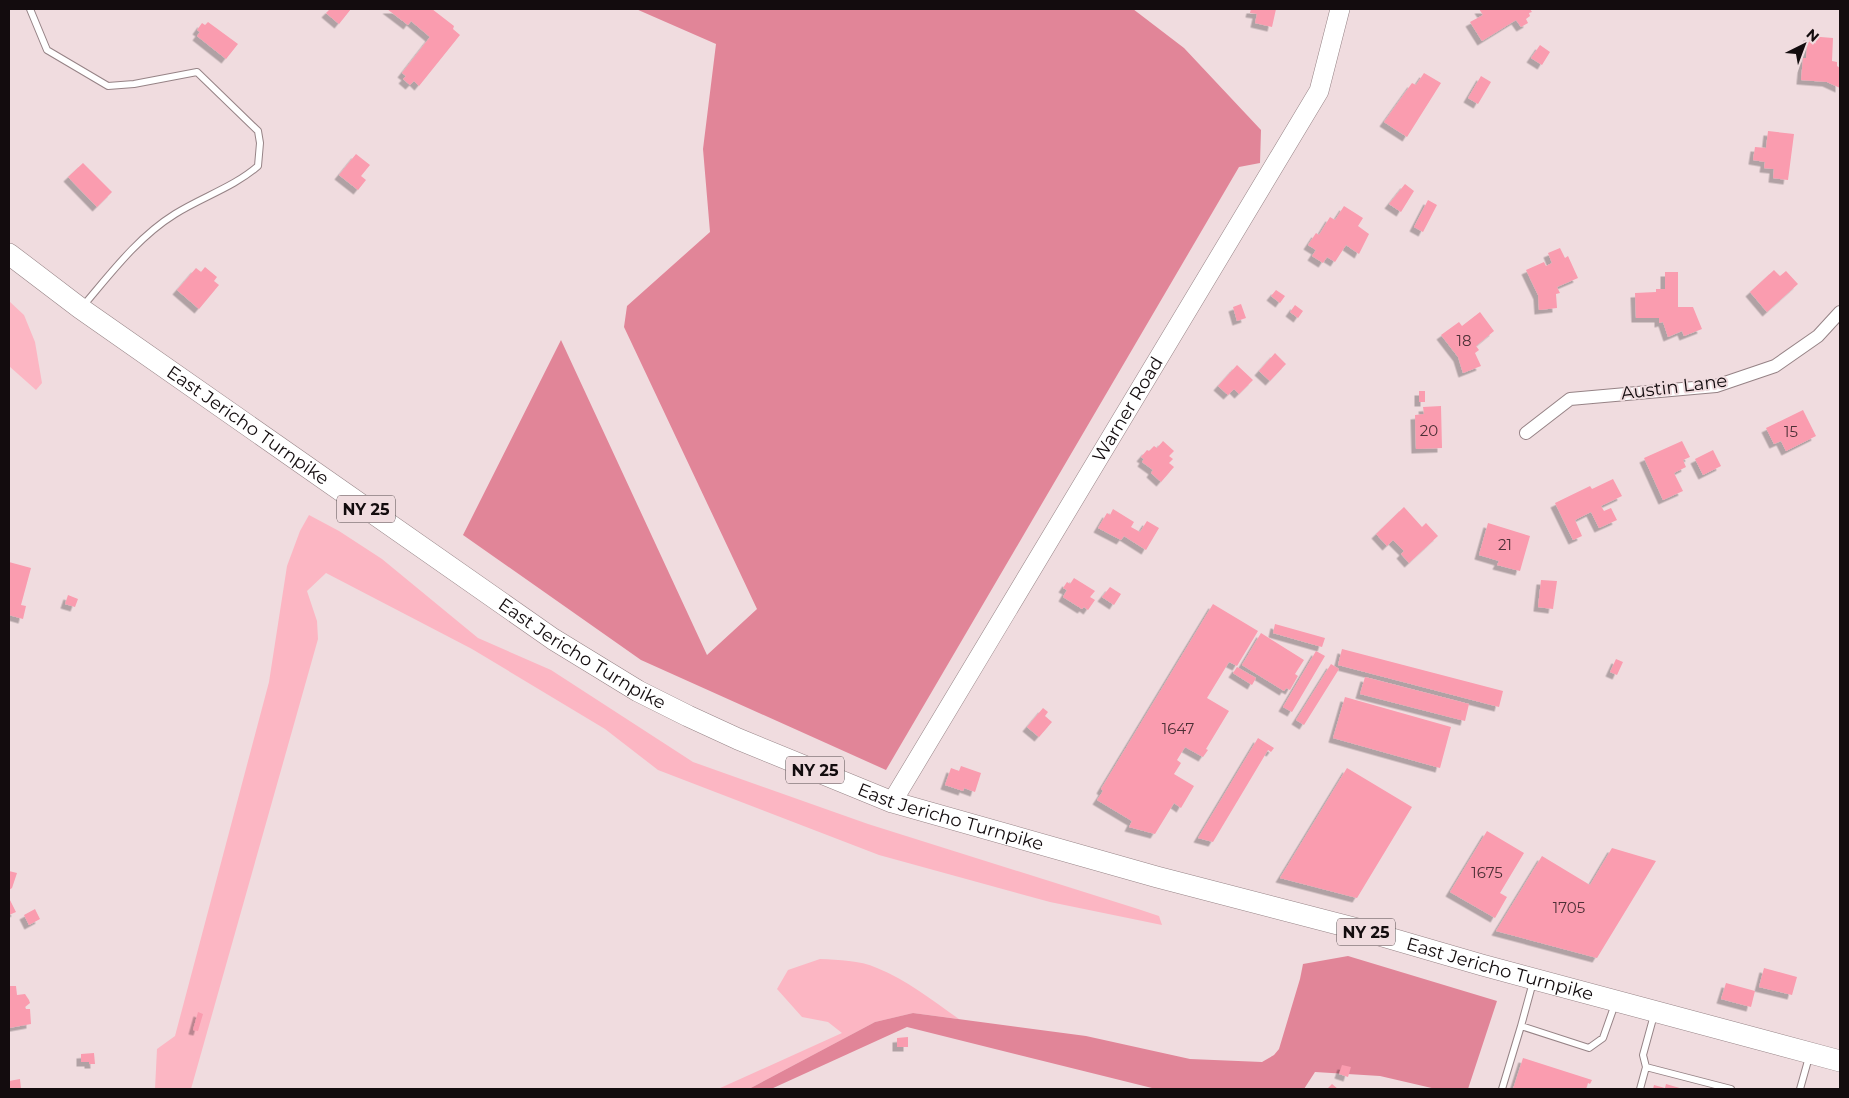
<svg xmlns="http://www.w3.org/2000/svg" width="1849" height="1098" font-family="Montserrat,sans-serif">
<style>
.green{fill:#fcb6c3}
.forest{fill:#e18598}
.building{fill:#fa9caf;filter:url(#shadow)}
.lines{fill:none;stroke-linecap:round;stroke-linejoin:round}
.lane-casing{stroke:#968386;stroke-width:8}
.street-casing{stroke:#968386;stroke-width:14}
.secondary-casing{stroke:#968386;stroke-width:20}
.primary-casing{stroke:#968386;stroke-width:22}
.lane{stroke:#fff;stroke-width:6}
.street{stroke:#fff;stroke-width:12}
.secondary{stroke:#fff;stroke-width:19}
.primary{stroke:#fff;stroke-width:21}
.labels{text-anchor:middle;stroke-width:4;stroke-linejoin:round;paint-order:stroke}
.number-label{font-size:15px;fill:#4d3036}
.shield{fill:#f0dcdf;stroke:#554a4d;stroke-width:1}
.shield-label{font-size:16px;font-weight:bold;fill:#130c0e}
.street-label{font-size:18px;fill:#130c0e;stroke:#f0dcdf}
</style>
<defs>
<filter id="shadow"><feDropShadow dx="-4.5" dy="4.5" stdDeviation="0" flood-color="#0004"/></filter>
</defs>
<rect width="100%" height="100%" fill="#f0dcdf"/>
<path class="green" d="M9,301l15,14 11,27 7,41 -6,7 -27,-24z
M309,515l30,16 43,28 96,79 73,32 142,92 175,62 270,85 21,7 3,9 -112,-23 -171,-47 -221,-85 -53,-41 -133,-80 -146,-76 -19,18 10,30 1,18 -127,450h-36l2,-40 18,-13 94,-354 18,-116 13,-35z
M820,959c19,1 39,1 57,9 30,12 56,33 82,51l-46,-6 -38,9 -126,67h-31l124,-56 -14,-11 -26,-5 -25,-28 11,-19z"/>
<path class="forest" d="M636,9h497l51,39 77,82 -1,33 -21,4 -353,603 -245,-110 -178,-125 98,-195 146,315 50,-46 -133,-282 3,-21 83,-74 -7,-83 13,-105z
M1348,956l149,45 -29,88h-32l-56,-13 -65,-4 -11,17h-148l-249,-62 -136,62h-22l126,-67 38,-9 173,23 104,23 72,3 12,-7 5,-6 21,-70 3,-15z"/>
<path class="building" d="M330,9h21l-12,15 -13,-11z
M387,9h45l22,17 -1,3 7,6 -41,51 -5,-5 -4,4 -7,-6 3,-3 -4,-3 28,-36 -19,-16 -3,4z
M1251,9h25l-4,18 -17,-4 2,-9 -7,-1z
M1479,9h51l2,3 -3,1 1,3 -4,3 2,4 -7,4 -5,-7 -34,21 -12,-19 13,-7z
M208,22l30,22 -12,15 -29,-23 3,-4 -3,-2 5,-7 3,2z
M1808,36l25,2 -1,23 5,1v4l3,2v20l-13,-6 -26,-2 2,-22h3z
M1540,45l10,7 -8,13 -11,-7z
M1424,73l17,10 -34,54 -23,-15 28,-39 4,2z
M1481,76l10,6 -13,22 -10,-6z
M1768,131l26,3 -6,46 -15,-2 1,-9 -10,-1 1,-6 -12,-2 2,-13 11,1z
M356,154l14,11 -9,11 5,4 -8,10 -19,-15z
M83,163l29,29 -15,15 -29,-30z
M1405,184l9,7 -13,21 -12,-8z
M1428,200l9,5 -14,27 -9,-5z
M1344,206l19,12 -5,8 11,8 -10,20 -13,-9 -11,17 -8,-5 -4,6 -11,-7 4,-6 -8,-5 8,-12 3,2 11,-18 5,3z
M1560,248l5,10 3,-2 10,22 -21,9 3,6 -4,1 1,14 -18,2 -1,-15 -12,-25 18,-8 2,4 6,-3 -4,-10z
M205,267l12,10 -3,4 5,4 -20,24 -22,-19 19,-22 5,4z
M1774,270l6,6 6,-5 12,13 -31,28 -17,-20z
M1665,272h13v35h15l9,22 -18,7 -2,-5 -14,6 -5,-15 -4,1v-5h-23l-1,-25 21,-1v-3h9z
M1276,290l9,6 -5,7 -9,-7z
M1241,304l5,14 -9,3 -4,-14z
M1295,305l8,6 -5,7 -8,-6z
M1480,312l14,19 -18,15 3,4 -4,3 6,13 -18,7 -5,-16 -17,-22 18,-13 3,4z
M1275,353l11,11 -16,17 -11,-10z
M1237,365l16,15 -14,14 -5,-5 -6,6 -10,-9z
M1419,391h6v11h-6z
M1441,406l1,42 -26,1 -1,-34 9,-1 -1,-7z
M1803,410l13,26 -30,15 -5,-10 -7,3 -8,-16z
M1163,441l11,10 -5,5 4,3 -4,4 5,4 -13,15 -10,-9 2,-3 -11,-8 2,-3 -3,-2 6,-7 2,1 5,-5 3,2z
M1682,441l8,16 -7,3 3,7 -12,6 9,18 -20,9 -19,-42z
M1713,450l8,16 -18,9 -8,-16z
M1613,479l9,17 -21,10 3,5 7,-3 6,12 -18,8 -8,-16 -16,8 7,16 -9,4 -18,-37 35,-17 2,3z
M1404,507l18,20 4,-4 12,13 -29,27 -8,-9 3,-3 -11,-11 -6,6 -11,-12z
M1113,509l21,13 -3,5 9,5 7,-11 12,7 -13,22 -22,-14 -3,4 -23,-12 9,-15 3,2z
M1488,523l42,13 -10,35 -23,-6 2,-4 -20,-6z
M9,562l22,6 -10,37 5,1 -3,13 -14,-4z
M1074,578l21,13 -5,6 5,3 -7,10 -4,-3 -2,2 -19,-12 4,-7 -4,-2 4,-6 3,2z
M1541,580l16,1 -4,28 -15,-2z
M1110,587l11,7 -7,11 -12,-8z
M68,595l10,4 -3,8 -10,-3z
M1213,604l45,27 -21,35 -8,-4 -22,36 22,13 -23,38 2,1 -5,7 -18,-10 -8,13 4,3 -7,11 20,12 -13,22 -7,-5 -19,31 -26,-7 3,-6 -35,-21 6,-9 -2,-2z
M1275,624l50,14 -3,9 -49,-14z
M1261,633l43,27 -9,14 3,2 -8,14 -4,-2 -2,3 -42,-26z
M1342,649l161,42 -4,16 -161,-42z
M1316,651l9,5 -33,56 -9,-5z
M1616,659l7,3 -6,13 -7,-3z
M1331,664l8,5 -35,56 -8,-5z
M1237,667l19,11 -4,7 -19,-12z
M1365,677l104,27 -4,17 -105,-27z
M1345,697l106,30 -11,41 -107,-30z
M1043,708l5,4 -3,4 7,6 -13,15 -12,-10z
M1258,738l16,10 -3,4 -3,-2 -55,92 -15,-4z
M961,766l20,7 -6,19 -11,-4 -1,3 -18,-6 6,-17 8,3z
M1347,768l65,39 -55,91 -77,-20z
M1487,831l37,22 -24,40 7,4 -12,21 -45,-26z
M1612,848l44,13 -59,97 -101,-27 46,-75 48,29z
M9,871l8,2 -5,15 -3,2z
M9,898l7,14 -7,3z
M35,909l5,10 -11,6 -5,-10z
M1764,968l33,9 -5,18 -33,-8z
M1726,983l29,8 -4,16 -30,-8z
M9,986h7l1,9 8,-1 4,6 1,3 -5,4 1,2h4l1,15 -22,4z
M198,1012l5,2 -5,17 -5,-1z
M908,1037v10h-11v-9z
M94,1053l1,11h-6v-2h-8v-8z
M1523,1058l69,22 -2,4 -2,-1 -2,6h-73z
M1342,1065l9,2 -3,10 -9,-3z
M20,1079l1,10h-12v-8z
M1332,1084l6,5h-11z
M1666,1084l17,5h-30l1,-4 11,3z"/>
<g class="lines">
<defs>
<path id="lane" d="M30,9l17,41 61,36 26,-2 63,-12 61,59 2,12 -2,23c-24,21 -56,31 -83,48 -37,23 -64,59 -92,92
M1533,982l-12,44 68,22 14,-10 12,-34
M1646,1067l85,22
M1502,1089l19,-63
M1640,1089l6,-22 -3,-12 11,-40
M1800,1089l9,-32"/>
<path id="street" d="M1526,433l44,-34 146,-13 59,-20 43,-30 22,-24"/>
<g id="secondary">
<path id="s1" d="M892,802l427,-711 21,-82"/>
</g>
<g id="primary">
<path id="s2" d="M9,254l71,54 473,331 85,52 50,25 50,23 154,63 265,75 208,54 117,34 358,96"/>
</g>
</defs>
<use href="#lane" class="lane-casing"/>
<use href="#street" class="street-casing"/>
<use href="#secondary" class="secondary-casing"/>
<use href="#primary" class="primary-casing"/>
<use href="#lane" class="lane"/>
<use href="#street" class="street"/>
<use href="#secondary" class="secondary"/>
<use href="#primary" class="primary"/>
</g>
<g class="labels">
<g class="number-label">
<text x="1464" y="346">18</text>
<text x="1429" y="436">20</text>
<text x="1791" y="437">15</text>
<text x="1505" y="550">21</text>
<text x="1178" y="734">1647</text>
<text x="1487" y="878">1675</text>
<text x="1569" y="913">1705</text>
</g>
<g class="shield">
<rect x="337" y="495.5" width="58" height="27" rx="4"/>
<rect x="786" y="756.5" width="58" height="27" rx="4"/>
<rect x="1337" y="918.5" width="58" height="27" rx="4"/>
</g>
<g class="shield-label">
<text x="366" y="515">NY 25</text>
<text x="815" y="776">NY 25</text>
<text x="1366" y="938">NY 25</text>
</g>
<g class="street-label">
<text transform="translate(1674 387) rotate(-7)" y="6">Austin Lane</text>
<text dy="6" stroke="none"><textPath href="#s1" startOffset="458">Warner Road</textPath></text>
<text dy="6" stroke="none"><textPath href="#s2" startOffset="294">East Jericho Turnpike</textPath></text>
<text dy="6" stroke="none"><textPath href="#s2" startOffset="699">East Jericho Turnpike</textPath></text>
<text dy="6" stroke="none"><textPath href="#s2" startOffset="1104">East Jericho Turnpike</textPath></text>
<text dy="6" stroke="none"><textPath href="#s2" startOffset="1674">East Jericho Turnpike</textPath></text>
</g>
</g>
<rect width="1849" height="1098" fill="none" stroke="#130c0e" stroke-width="20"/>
<g transform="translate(1804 45) rotate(42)" stroke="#f0dcdf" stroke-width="4" paint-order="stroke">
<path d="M0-4L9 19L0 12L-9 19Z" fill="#130c0e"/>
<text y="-8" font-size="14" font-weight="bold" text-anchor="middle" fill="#130c0e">N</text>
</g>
</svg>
